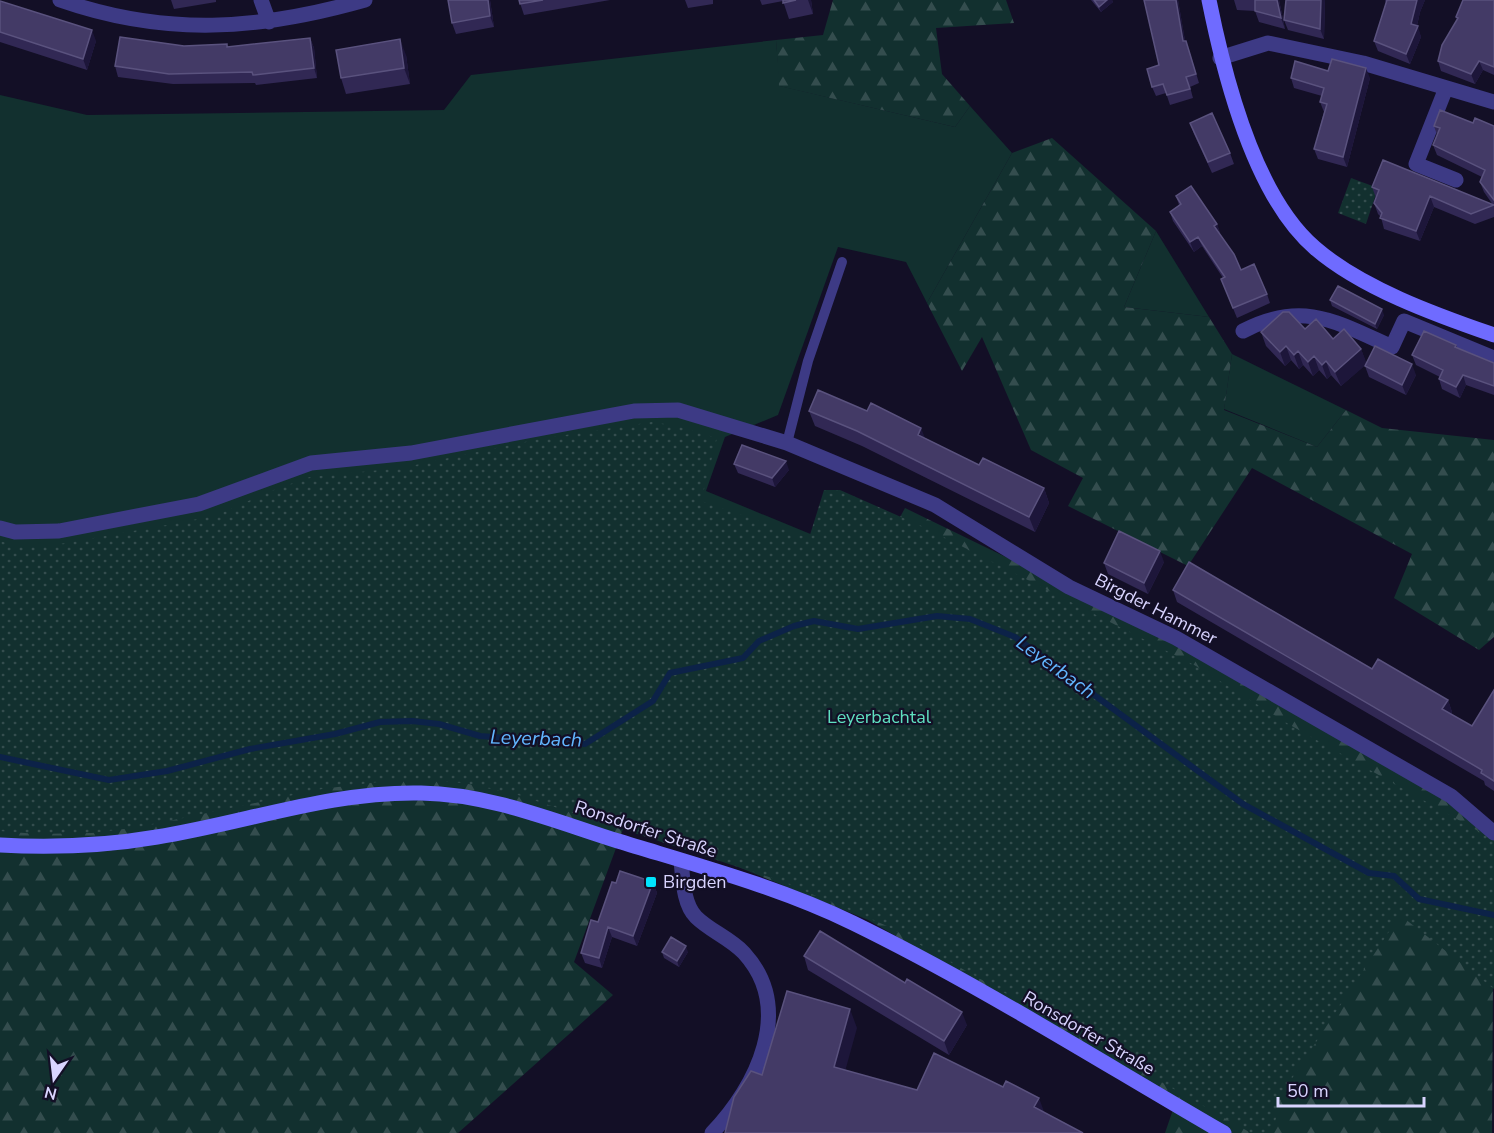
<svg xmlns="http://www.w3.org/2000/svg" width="1494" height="1133" font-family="'Nunito Sans',sans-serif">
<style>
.grass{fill:#12302f}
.forest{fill:url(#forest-firs)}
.park{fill:url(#park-dots)}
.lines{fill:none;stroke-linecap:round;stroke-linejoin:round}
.stream{stroke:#0c2248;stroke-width:6}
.service{stroke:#3d3a85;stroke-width:10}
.minor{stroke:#3d3a85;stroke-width:15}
.secondary{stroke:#6f6bff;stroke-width:15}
.wall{fill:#312854}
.shaded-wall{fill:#1d163a}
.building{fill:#433a66;stroke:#5a527e;stroke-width:1.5}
.poi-dot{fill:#00e5ff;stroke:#130f26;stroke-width:2}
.labels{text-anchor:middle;stroke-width:4.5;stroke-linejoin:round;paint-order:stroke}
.street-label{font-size:18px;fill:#d9d4ff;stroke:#130f26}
.park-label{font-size:18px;fill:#5fe0c0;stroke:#130f26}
.poi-label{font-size:18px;fill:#d9d4ff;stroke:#130f26;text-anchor:start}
.water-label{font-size:20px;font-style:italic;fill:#62b6ff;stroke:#130f26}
</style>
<defs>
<pattern id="forest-firs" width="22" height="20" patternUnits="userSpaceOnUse" patternTransform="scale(1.5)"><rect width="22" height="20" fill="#12302f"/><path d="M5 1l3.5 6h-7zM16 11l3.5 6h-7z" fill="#344d4e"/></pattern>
<pattern id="park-dots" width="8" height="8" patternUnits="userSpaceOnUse" patternTransform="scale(1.5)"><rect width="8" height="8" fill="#12302f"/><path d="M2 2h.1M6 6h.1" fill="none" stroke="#344d4e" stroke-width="1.8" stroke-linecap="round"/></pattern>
</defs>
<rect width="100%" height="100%" fill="#130f26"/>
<path class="grass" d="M776,40l4,46 175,41 15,-21 42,47 -85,150 -21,-41 -68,-15 -60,168 -53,22 -19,54 170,70 -876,161v-627l87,20 357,-5 27,-35z
M1156,231l53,86 -85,-10z
M1232,354l114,56 -29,37 -93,-38z"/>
<path class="forest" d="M833,0h173l8,23 -78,5 6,46 28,32 -15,21 -176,-41 -3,-46 47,-5z
M1052,138l104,93 -32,76 85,10 23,37 -8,56 93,37 29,-37 36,18 112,12v197l-15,13 -85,-52 18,-44 -160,-86 -64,98 -120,-60 15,-28 -52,-28 -49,-113 -20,34 -35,-68 85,-150z
M905,508l245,119 344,198 -2,308h-327l12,-35 -309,-178 -242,-99 -52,141 39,33 -155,138h-458v-411l876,-161z"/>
<path class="park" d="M1351,178l27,10 -12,36 -28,-11z
M652,422l25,4 40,12 -16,63 108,37 15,-48h16l86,38 270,138 94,59 204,115v149l-94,-74 -117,177 -11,41h-21l-364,-207 -106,-45 -263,-86 -54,-12 -62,-4 -80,10 -182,38 -48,6 -55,1 -37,-3v-290l16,5 27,1 135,-24 39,-8 51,-23 42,-15 91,-9 138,-29z"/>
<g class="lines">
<path class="stream" d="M0,757l109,23 58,-9 83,-22 85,-15 45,-12 32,-1 27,3 41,12 105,8 68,-43 17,-28 73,-15 16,-17 35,-15 20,-5 44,8 79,-13 33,3 45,18 228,167 126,69 25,3 25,23 75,16"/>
<path class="service" d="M787,443l21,-82 34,-99"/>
<path class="minor" d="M60,0c106,37 199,30 305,0
M261,0l8,22
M1220,58l48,-15 95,20 131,39
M1446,88l-30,76 40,16
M1243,331c59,-31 94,-9 149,16l12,-26 90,37
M0,528l15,4 44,-1 140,-27 112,-41 100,-10 223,-42 44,-1 109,33 148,62 134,82 107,51 275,158 43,37
M681,861c2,17 2,43 15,56 14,14 34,21 48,36 51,56 13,133 -32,180"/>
<path class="secondary" d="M1209,0c15,75 45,196 106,248 46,40 121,67 179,87
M0,845c53,3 104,1 157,-8 88,-14 174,-46 264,-44 69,1 133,28 197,48 78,24 161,46 235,82 127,62 248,139 371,210"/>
</g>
<path class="wall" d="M171,0h45v2l-42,7z
M448,0h42l4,27 -38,7 -4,-11z
M519,0h91l-86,15z
M685,0h28v4l-25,4z
M760,0h51l2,14 -24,5 -6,-18 -21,4z
M1091,0h21l1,2 -12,10z
M1144,0h34l7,41 4,9 10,33 -9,4 3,11 -23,7 -4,-12 -10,3 -4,-9 7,-22z
M1234,0h45l6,29 -26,-7 -4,-11 -18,-1z
M1325,0l-1,39 -36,-9 -4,-10z
M1385,0h40l-5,12 -3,14 4,11 -11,27 -32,-13 -4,-10 12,-38z
M1494,0v75l-11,-5 -8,14 -34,-13 -3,-10 19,-41 -1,-3z
M0,1l96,40 -9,29 -87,-28z
M310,38l4,10 3,30 -61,7 -1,-2 -82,1 -55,-7 -3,-11 69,-20 43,-2 1,3z
M406,55l4,29 -64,10 -5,-16z
M1328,71l42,7 -23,89 -29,-8 -4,-10 10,-37 -4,-10 2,-6 -28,-8 -3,-10z
M1190,123l40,30 4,11 -22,9 -18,-39z
M1473,123l21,3v91l-19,7 -41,-17 -14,34 -36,-12 -3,-12 -3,-3 -4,-11 2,-5 -4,-11 121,18 -9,-13 -4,-10 2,-5 -45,-22 -4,-10 4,-10 -3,-9z
M1176,196l41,28 3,9v1l21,36 26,24 3,9 -33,15 -16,-39 2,-1 -21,-32 -8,6 -21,-31 -3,-9 9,-7z
M1330,300l54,15 -7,14 -45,-23z
M1305,329l56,20 5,14 50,12 -10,20 -37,-18 -4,-11 1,-2 -25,22 -10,-11 -4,4 -8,-9 -6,6 -10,-11 -4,4 -8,-9 -6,6 -19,-20 -5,-14z
M1456,345l2,4 36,14v32l-28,-10 -6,13 -18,-9 -3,-10 1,-2 -24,-12 -4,-10z
M809,411l116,27 54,27 65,23 5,15 -14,29 -173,-86 -47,-20z
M734,464l55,6 -14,17 -37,-14z
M1164,562l-16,32 -40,-20 -4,-11z
M1173,590l275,110 4,12 -1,2 21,12 22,-36v101l-9,-6 -1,-4 -307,-179z
M653,882l4,11 -20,53 -25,-9 -10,31 -17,-5 -4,-10 17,-31 18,-39z
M662,952h26l-9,15 -15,-9z
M804,956l163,69 -18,30 -141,-85z"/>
<path class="shaded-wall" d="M488,0h2l4,27 -4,-11z
M808,0h3l2,14z
M1107,0h5l1,2 -12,10 -2,-5z
M1176,0h2l9,51 -4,-10z
M1277,0h2l6,29 -4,-11z
M1321,0h4l-1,39 -4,-10z
M1417,0h8l-5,12 -4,18 2,-4 3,11 -11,27 -4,-10 5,-30z
M92,30l4,11 -9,29 -4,-11z
M310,38l4,10 3,30 -3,-10z
M400,39l6,16 4,29 -6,-16z
M1479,61l4,9 -8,14 -4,-10z
M1366,68l4,10 -23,89 -4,-10z
M1430,196l4,11 -14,34 -4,-10z
M1217,224l3,9 -3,3 -3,-10z
M1198,237l4,9 -8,6 -4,-10z
M1382,309l2,6 -7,14 -2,-5z
M1286,346l5,14 -6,6 -5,-14z
M1361,349l6,15 -26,22 -6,-14z
M1298,351l5,14 -4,4 -5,-14z
M1314,356l5,14 -6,6 -5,-14z
M1326,361l5,14 -4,4 -5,-14z
M1412,364l4,11 -10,20 -4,-10z
M1463,375l3,10 -6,13 -4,-11z
M921,428l6,15 -9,-8z
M786,461l3,9 -14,17 -3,-9z
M1044,488l5,15 -14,29 -6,-15z
M1160,551l4,11 -16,32 -4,-11z
M1448,700l4,12 -5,9 -5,-12z
M653,882l4,11 -20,53 -4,-10z
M608,927l4,10 -10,31 -3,-10z
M686,946l2,6 -9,15 -2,-6z
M850,1009l7,19 -16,58 -7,-19z
M962,1012l5,13 -18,30 -5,-14z
M1039,1098l7,19 -12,-10z"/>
<path class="building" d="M448,0h40l2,16 -38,7z
M519,0h24l-23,4z
M783,0h13l-13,3z
M1094,0h13l-8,7z
M1144,0h32l7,41h3l10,33 -10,3 4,12 -23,6 -4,-11 -11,3 -5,-18 12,-4z
M1255,0h22l4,18 -26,-7z
M1286,0h35l-1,29 -36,-9z
M1387,0h30l-6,24 7,2 -12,28 -32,-13z
M1463,0h31v67l-15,-6 -8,13 -33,-13 4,-16 16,-27 -2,-1z
M0,1l92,29 -9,29 -83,-27z
M120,37l64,9 43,-2v3l83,-9 4,30 -61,7 -1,-3 -83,2 -54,-8z
M400,39l4,29 -63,10 -5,-28z
M1332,59l34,9 -23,89 -29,-8 13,-45 -7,-2 4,-14 -33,-10 4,-17 33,10z
M1440,110l33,13 2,-5 19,8v74l-14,-18 5,-12 -52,-25 7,-17 -6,-2z
M1212,113l18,40 -22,9 -18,-39z
M1383,160l111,45 -23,9 -41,-18 -14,35 -36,-13 2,-5 -8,-10 5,-13 -7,-3z
M1191,186l26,38 -3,2 20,28 7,16 13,-6 13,30 -34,14 -12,-29 4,-2 -27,-40 -8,5 -20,-30 11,-8 -5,-8z
M1338,286l44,23 -7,15 -45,-24z
M1283,312h6l16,17 11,-10 17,20 11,-10 17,20 -26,23 -9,-11 -4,4 -8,-9 -6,6 -10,-11 -4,4 -8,-9 -6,6 -19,-20z
M1424,331l32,14 -1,2 39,16v23l-31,-11 -7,12 -17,-8 4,-9 -31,-15z
M1375,346l37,18 -10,21 -37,-19z
M818,390l49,21 4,-8 50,25 -3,7 61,30 4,-7 61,30 -15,29 -172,-86 -48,-20z
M742,445l44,16 -14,17 -38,-14z
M1119,531l41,20 -16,32 -40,-20z
M1189,562l183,107 6,-10 70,41 -6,9 30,17 22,-36v91l-13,-8 1,-3 -309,-180z
M620,871l33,11 -20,54 -25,-9 -9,31 -18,-5 10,-33 7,2 14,-40 4,1z
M820,931l85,52 2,-4 55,33 -18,29 -140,-85z
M671,937l15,9 -9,15 -15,-9z
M787,991l63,18 -16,58 83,23 17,-37 69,34 3,-6 33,17 -5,9 49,26h-358l9,-36 17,-26 11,4z"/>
<rect class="poi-dot" x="645" y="876" width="12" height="12" rx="3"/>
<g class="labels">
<g class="street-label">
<text transform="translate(1156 609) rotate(27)" y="6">Birgder Hammer</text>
<text transform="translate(646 829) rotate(18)" y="6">Ronsdorfer Straße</text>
<text transform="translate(1089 1033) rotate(30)" y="6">Ronsdorfer Straße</text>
</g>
<g class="park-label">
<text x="879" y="723">Leyerbachtal</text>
</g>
<g class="poi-label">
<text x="663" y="888">Birgden</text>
</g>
<g class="water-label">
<text transform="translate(1056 667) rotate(36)" y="7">Leyerbach</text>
<text transform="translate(536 738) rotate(2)" y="7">Leyerbach</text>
</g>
</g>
<g transform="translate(54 1079) rotate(194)" stroke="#130f26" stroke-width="4.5" paint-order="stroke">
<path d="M0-4.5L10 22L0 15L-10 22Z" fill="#d9d4ff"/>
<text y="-9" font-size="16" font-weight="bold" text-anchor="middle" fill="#d9d4ff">N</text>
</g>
<path d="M1278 1097v9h146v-9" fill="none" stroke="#d9d4ff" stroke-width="3"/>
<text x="1287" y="1097" font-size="18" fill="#d9d4ff" stroke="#130f26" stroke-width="4.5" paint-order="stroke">50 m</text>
</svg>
